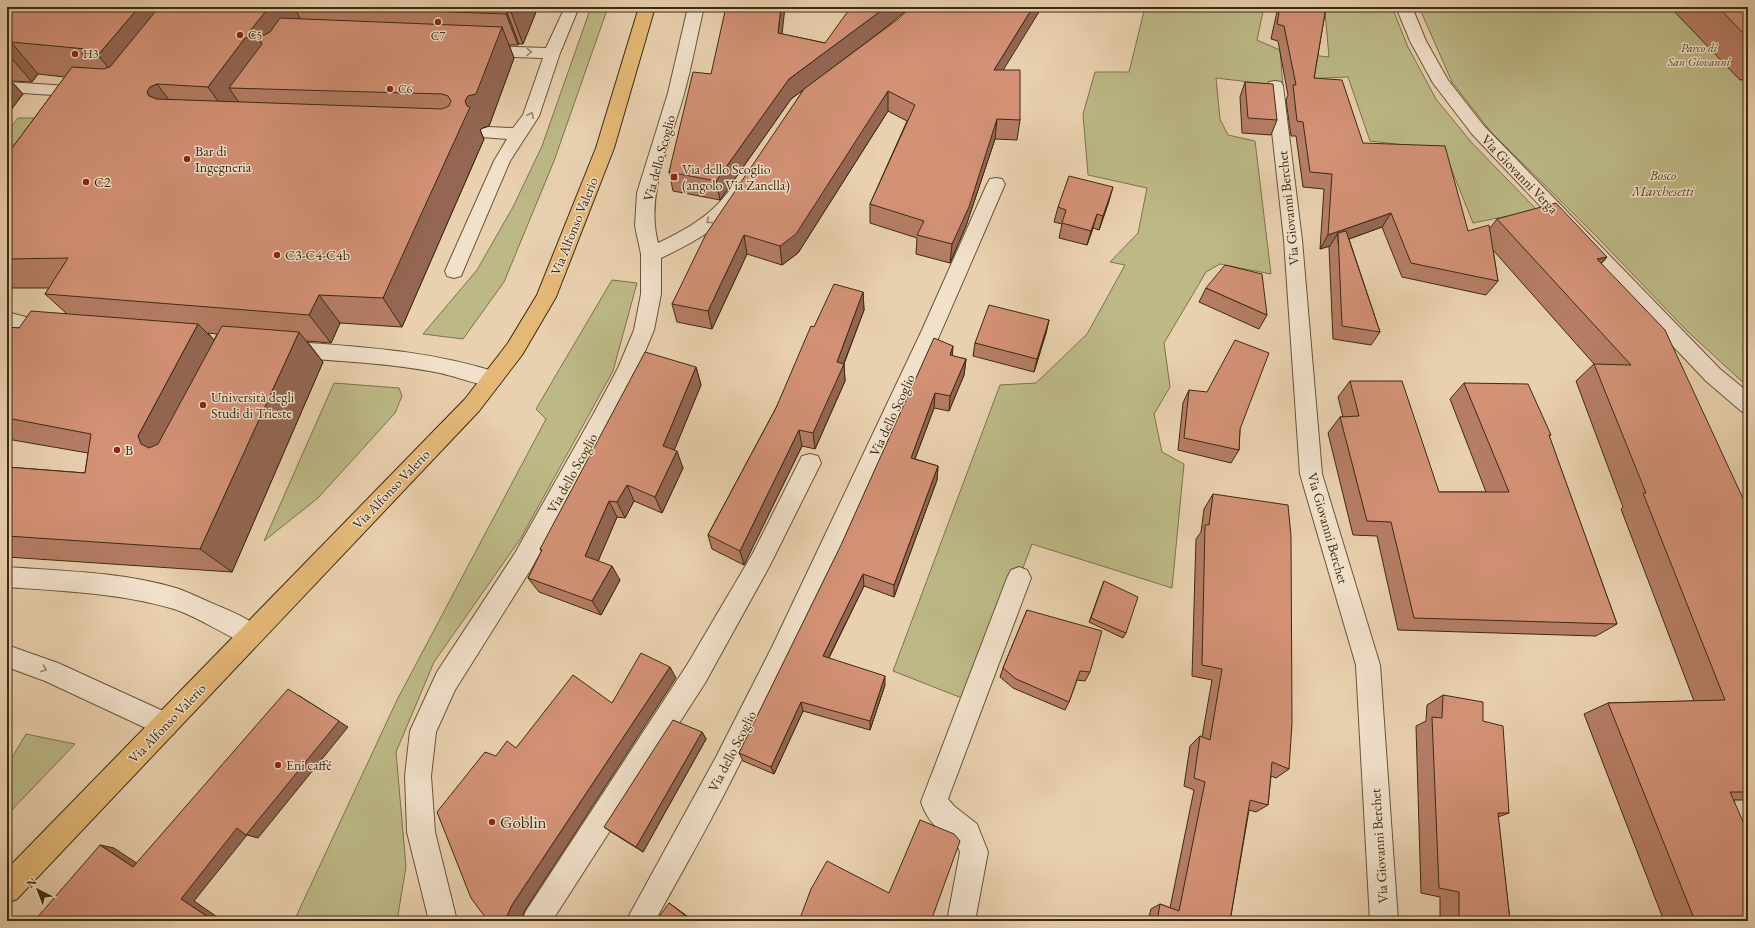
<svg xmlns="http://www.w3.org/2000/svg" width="1755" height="928" font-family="'EB Garamond',serif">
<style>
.green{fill:#bcb986;stroke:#7c724c}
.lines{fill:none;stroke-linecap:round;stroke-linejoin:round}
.service-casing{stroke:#675439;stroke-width:2}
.minor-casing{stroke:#675439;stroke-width:2}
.primary-casing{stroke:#3c2a12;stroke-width:2}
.service{fill:#f1e0ca;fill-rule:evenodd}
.minor{fill:#f1e0ca;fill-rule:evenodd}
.primary{fill:#e4b877;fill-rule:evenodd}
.wall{fill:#b57d65;stroke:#3c2a12;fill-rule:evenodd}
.shaded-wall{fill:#946653;stroke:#3c2a12}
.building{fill:#d39176;stroke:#3c2a12}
.oneway{stroke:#96856e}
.poi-dot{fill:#8f2418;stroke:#f1e0ca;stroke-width:1.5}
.labels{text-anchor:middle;stroke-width:3;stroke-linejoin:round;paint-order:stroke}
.far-poi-label{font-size:12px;fill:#3c2a12;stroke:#f1e0ca;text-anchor:start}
.far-park-label{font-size:12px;font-style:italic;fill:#564729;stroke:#f1e0ca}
.poi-label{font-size:14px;fill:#3c2a12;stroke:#f1e0ca;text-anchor:start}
.street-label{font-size:14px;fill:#3c2a12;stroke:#f1e0ca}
.park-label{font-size:14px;font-style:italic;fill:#564729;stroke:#f1e0ca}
.near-poi-label{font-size:17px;fill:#3c2a12;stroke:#f1e0ca;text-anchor:start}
</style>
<rect width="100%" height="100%" fill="#e9d0ae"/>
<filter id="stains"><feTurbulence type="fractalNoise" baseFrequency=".005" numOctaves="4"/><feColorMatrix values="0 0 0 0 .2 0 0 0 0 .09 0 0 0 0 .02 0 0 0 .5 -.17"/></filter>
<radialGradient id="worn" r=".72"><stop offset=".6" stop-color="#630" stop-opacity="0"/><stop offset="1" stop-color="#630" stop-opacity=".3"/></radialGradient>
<path class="green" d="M591,7h17l-54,154 -50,121 -41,57 -40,-5 54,-64 36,-63 29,-61z
M1145,7h119l-7,33 23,10 3,36 -67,-8 4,41 8,16 27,6 16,133 -51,-10 -14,8 -42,71 6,44 -16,27 8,38 22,12 -12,124 -140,-44 -60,158 -79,-31 107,-286 36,-2 51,-49 38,-69 -15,-3 28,-29 9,-45 -59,-13 -5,-61 12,-42h34z
M1307,7h85l16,40 28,52 36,44 65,67 -64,13 -26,-65 -19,-10 -58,-7 -22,-64 -45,2 -11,-26 37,4 -4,-45z
M1419,7h329v380l-61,-56 -90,-94 -106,-105 -39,-50z
M18,118h40l-19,27 -32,-1v-12z
M612,280l25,3 -24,88 -92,167 -87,124 -38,90 10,115 -9,54h-103l103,-221 149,-281 -10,-10z
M334,383l65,5 3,8 -7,17 -77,85 -54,43z
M26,734l49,10 -68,71v-49z"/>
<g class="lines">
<defs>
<path id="service" d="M565,7h14l-19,46 -21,63 -29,45 -49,115 -7,2 -7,-2 -2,-5 49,-110 13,-22 -25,-2 -2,-4 2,-4 6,-2 25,1 10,-13 20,-57 -61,-2 -5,-2 -3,-3 3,-3 5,-2 64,2z
M7,82l77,5 6,1 2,4 -2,4 -6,1 -77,-5z
M7,312l49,13 3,5 -3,5 -7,3 -42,-12z
M286,341c72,6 144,9 213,32l3,6 -3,6c-12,4 -44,-9 -59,-12 -50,-10 -102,-12 -154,-16l-7,-3 -3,-5 3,-5z
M7,567c56,4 115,5 169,21 15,5 30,13 45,19 14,6 35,14 42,28l-4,8 -8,3c-26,-10 -50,-28 -77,-37 -54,-16 -112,-18 -167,-22z
M7,645l51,18 116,53 3,9 -3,9 -9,3 -120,-56 -38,-14z"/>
<path id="minor" d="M688,7h16c-7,29 -12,58 -20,87 -13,48 -39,99 -26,149 21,-10 42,-21 59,-38 6,-6 11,-13 16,-19 4,-4 9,-3 14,-2l3,5c-20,34 -55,53 -89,69v36l-7,36 -16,38 -28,57 -79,144 -76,121 -19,42 -5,44 4,56 22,89h-28l-22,-89 -2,-56 5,-45 27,-59 78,-119 79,-140 24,-45 16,-38 7,-36v-40l-6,-28 2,-33 31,-100z
M1396,7h16l14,34 22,39 36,46 236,243 28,23v22l-7,-3 -35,-30 -234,-247 -39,-51 -23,-42z
M1275,81l6,1 2,4 19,154 20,234 58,191 18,256h-28l-14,-256 -56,-191 -16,-234 -17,-154 2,-4z
M996,178l6,1 3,5c-85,198 -172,396 -270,589 -25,50 -53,99 -80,148h-29l90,-164 56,-110 150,-317 65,-146 3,-5z
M810,454l8,2 3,7 -52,104 -64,116 -153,238h-30l4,-10 161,-246 66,-112 49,-97z
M1019,567l8,3 4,8 -83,221 6,7 23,18 11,28 -13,69h-28l13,-69c-4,-12 -14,-17 -24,-25 -7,-7 -12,-16 -15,-25l86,-224 4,-8z"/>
<path id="primary" d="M639,7h16l-41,141 -58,149 -34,58 -43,56 -462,488 -10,4v-34l458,-470 43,-56 29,-48 59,-147z"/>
</defs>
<use href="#service" class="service-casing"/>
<use href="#minor" class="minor-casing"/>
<use href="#primary" class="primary-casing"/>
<use href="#service" class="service"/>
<use href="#minor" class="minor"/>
<use href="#primary" class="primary"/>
</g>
<path class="wall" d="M7,7h531l-15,37h-4l-1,1h-9l5,13 -25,68 -7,2 -2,2 4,9 -82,188 -62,-4 -9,20 -24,-2 16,21 -91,210 -225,-15v-90l78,6 3,-20 -81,-14v-112l12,1 47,-15 -21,-19 4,-6h-42v-133l58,-78 -27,-3 -6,8 -21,-1 12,13 -16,21zM208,333l9,1 -3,6z
M1082,7h8v1z
M1278,7h48l-12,71 49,65 105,88 22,-3 7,-9 110,38 -6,7 146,243h1v293h-14l14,121h-84l-80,-207 24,-11 86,-2 -73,-192 2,-2 -47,-126 18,-17 -101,-114 5,31 -12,14 -84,-18 -20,-50 -33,12 31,93 -9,13 -38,-6 -4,-92 1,-1 -10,3 4,-60 -21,-2 -7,-51h-5l-5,-36 2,-5 -10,-54 -7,-2z
M1670,7h78v72l-8,1z
M884,29l-52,39 171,2 17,50 -3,20 -22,-1 -29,87 -16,37 -34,-9 1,-16 -47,-15v-19l37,-83 -19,-10 -90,142 -16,12 -35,-11 -35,75 -35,-7 -5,-18 131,-214 -12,9 -71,101 -47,-9 -4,-19 42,-98 71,-40 43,9z
M1245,82l32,38 -6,15 -29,-2 -2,-36z
M1109,201l-10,29 -6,-2 -6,17 -28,-7 3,-14 -8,-2 4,-15z
M1206,288l61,27 -8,14 -60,-27z
M863,292l1,18 -20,54 1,17 -30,68 -13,-3 -58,119 -32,-16 -4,-14 68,-127 38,-81z
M1049,320l-3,13 -12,39 -61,-16 2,-13z
M952,356l14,3 -2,16 -15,36 -15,-3 -19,51 23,7 -1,14 -43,117 -30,-11 -35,72 56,27 -15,45 -67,-19 -29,63 -31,-13 -4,-8z
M696,367l5,18 -27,65 9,18 -21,45 -28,-12 -9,17 -8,-1 -19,44 22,19 -19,35 -62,-23 -11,-14 14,-26 -2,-3z
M1350,381l89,111h47l-36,-93 14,-16 87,52 -2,1 68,188 -21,12 -198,-6 -21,-94 -24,-1 -25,-102 12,-16h3l-5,-20z
M1189,390l51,39 -1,21 -8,13 -53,-13 5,-47z
M1213,494l76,275 -13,9 -5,-2 -3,29 -12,7 -7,-2 -19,111h-82l3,-12 9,-5 10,4 24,-118 -10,-4 6,-40 10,-10 2,1 10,-57 -20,-4 4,-137 5,-7 3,-23z
M1104,581l22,52 -3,5 -34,-16 13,-36z
M1027,610l63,62 -5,9 -8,-1 -8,22 -4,8 -52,-22 -13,-11 3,-9z
M1443,695l40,26 26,92 -11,4 12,104h-70v-24l-19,-4 -5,-167 10,-5 1,-16z
M702,732l4,7 -63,113 -32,-20 -7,-5z"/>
<path class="shaded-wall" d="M139,7h48l-64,79 -25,-31z
M269,7h25l9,17 -74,64 11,16 -10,14 -22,-31 42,-56z
M513,7h25l-15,37 -12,-32z
M781,7h4l-5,46 -2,-20z
M886,7h24l-26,22 -93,70 -71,101 -4,-19 73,-102z
M1033,7h9l-51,83 3,-20z
M507,12l12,32 -1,1 -12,-31z
M502,27l12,31 -25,68 -7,2 -2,2 4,9 -82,188 -19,-29 82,-197z
M11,42l27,32 -6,8 -25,-29v-6z
M7,77l16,17 -16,21z
M157,84l24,32 -32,-20 -2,-4 3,-5z
M888,91v20l-90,142 -16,12 -2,-19z
M997,119l-2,20 -29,87 -16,37 2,-19z
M1113,187l-4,14 -10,29 4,-14z
M1391,213l-9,14 -44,16v-10l-8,13 -10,3 8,-14z
M1097,214l-4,14 -6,17 4,-14z
M744,235l3,19 -35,75 -4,-18z
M1607,257l-17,19 7,-17z
M863,292l1,18 -22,58 2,-4 1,17 -30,68 -2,-16 24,-71z
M319,295l21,28 -9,20 -22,-28z
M1049,320l-3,13 -12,39 3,-13z
M198,324l29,29 -53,118 -33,-27 -3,-8z
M299,332l24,30 -91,210 -32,-23z
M953,346l-1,15 -2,-6z
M966,359l-2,16 -15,36 1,-15z
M696,367l5,18 -32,78 -6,-17z
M935,393l-1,15 -24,64 1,-14z
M799,430l3,16 -58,119 -4,-14z
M677,451l6,17 -21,45 -7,-16z
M938,466l-1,14 -43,117v-12z
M627,485l7,16 -9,17 -8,-16z
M609,501l8,16 -23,54 -9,-15z
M612,566l8,14 -19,35 -9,-14z
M863,574l1,12 -40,81 -1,-11z
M670,667l6,11 -151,232 -4,10v1h-14v-5l5,-11z
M885,676v9l-15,45v-9z
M298,695l50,32 -90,111 -11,-3 -53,66 29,20h-9l-33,-22z
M801,702l2,9 -29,63 -3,-7z
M7,731l3,1 -3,8z
M702,732l4,7 -63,113 -7,-5z
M100,845l14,3 33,22 -14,-3z
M669,903l7,5 18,13h-2z"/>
<path class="building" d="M7,7h132l-41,48 -16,-1 4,-5 -75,-7 -4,5z
M159,7h110l-19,24 2,6 -7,1 -37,49 -51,-3 -7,3 -3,5 2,4 8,3 285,10 7,-3 2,-5 -3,-5 -6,-2 -213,-6 33,-44 -3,-6 11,-6 10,-14 222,9 -26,67 -8,2 -3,5 2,5 3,1 -87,191 -64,-3 -10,20 -264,-21 23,-36 -61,1v-104l65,-88 31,2 7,-2z
M327,7h186l-2,5h-4l-1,2z
M726,7h55l-3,26 47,10 26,-36h35l-97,72 -73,102 -47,-9 24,-100 18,2z
M911,7h122l-39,63h26v50l-23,-1 -28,88 -17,37 -35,-9 7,-14 -54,-17 45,-99 -27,-14 -92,143 -16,12 -36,-11 -36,76 -36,-7 34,-70 98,-145 94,-70z
M1280,7h46l-12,71 28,2 21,63 82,3 23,85 21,-6 9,56 -87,-18 -20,-50 -63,22 4,-61 -22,-2 -7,-50 -6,-1 -4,-36h3l-12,-59 -7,-2z
M1718,7h30v31z
M1245,82l28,2 4,36 -29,-2z
M1069,176l44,11 -10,29 -6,-2 -6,17 -29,-8 4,-13 -8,-3z
M1556,203l51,54 -10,2 68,71 82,177h1v285h-18l18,41v88h-53l-87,-218 117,-3 -82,-207h3l-52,-129 37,1 -134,-146z
M1346,231l34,101 -38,-6 -4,-93z
M1225,265l37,9 5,41 -61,-27z
M834,284l29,8 -26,70 7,2 -31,69 -14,-3 -59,121 -32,-16 68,-127 35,-82 3,1z
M989,305l60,15 -12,39 -62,-16z
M31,311l167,13 -60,112 3,8 8,4 9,-4 64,-118 77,6 -99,217 -193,-13v-69l78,6 6,-39 -84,-16v-91l12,1z
M934,338l19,8 -3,9 16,4 -16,37 -15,-3 -24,65 27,8 -44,119 -31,-11 -40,82 62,20 -15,45 -69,-19 -30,65 -32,-14 102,-208z
M1235,340l34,13 -29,76 -1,21 -55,-12 5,-48 18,2z
M645,352l51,15 -33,79 14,5 -22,46 -28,-12 -10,17 -8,-1 -24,55 27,10 -20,35 -64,-23 14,-28 -2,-1z
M1350,381h52l37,111h70l-45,-109 64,1 23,51h-2l68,189 -203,-6 -23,-96 -24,-1 -27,-104 19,-1z
M1213,494l75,11 3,31 1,187 -3,46 -17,-7 -4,43 -18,-5 -20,121h-73l3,-17 19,7 26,-129 -11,-4 6,-42 10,4 12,-71 -20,-4 3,-140h4z
M1104,581l34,16 -12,36 -35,-15z
M1027,610l75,21 -12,41 -10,-1 -11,31 -53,-23 -13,-11z
M641,653l29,14 -158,238 -5,11 2,2 -2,3h-19l-17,-23 -34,-86 48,-60 11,4 11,-15 9,7 57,-73 39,28z
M288,689l51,32 -93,114 -9,-7 -56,71 33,22h-178l-1,-1 65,-75 33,22z
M1443,695l40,7v19l20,5 6,87h-11l12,108h-51v-29l-20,-4 -7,-171 10,1z
M673,720l29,12 -66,115 -32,-20z
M920,820l34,14 6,7 -29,80h-132l12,-32 16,-28 62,32z
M669,903l23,18h-36z"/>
<defs><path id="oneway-chevron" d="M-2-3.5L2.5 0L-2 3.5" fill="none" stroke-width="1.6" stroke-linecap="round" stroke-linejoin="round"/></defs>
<g class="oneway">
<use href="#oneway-chevron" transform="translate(529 52) rotate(2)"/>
<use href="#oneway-chevron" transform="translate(531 115) rotate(-64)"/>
<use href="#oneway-chevron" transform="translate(709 221) rotate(142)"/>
<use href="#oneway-chevron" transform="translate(44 669) rotate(20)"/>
</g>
<g class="poi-dot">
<circle cx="438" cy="22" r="4"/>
<circle cx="240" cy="35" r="4"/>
<circle cx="75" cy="54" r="4"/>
<circle cx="390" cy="89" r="4"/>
<circle cx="187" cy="159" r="4"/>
<rect x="670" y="173" width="8" height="8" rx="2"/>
<circle cx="86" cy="182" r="4"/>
<circle cx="277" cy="255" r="4"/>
<circle cx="203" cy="405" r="4"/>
<circle cx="117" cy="450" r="4"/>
<circle cx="278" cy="765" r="4"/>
<circle cx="492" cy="822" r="4"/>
</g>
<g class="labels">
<g class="far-poi-label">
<text x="248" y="39">C5</text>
<text x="438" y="40" text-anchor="middle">C7</text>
<text x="83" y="58">H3</text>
<text x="398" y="93">C6</text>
</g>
<g class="far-park-label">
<text x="1699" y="52">Parco di<tspan x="1699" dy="14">San Giovanni</tspan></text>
</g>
<g class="poi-label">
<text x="195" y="156">Bar di<tspan x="195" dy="16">Ingegneria</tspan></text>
<text x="682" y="174">Via dello Scoglio<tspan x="682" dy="16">(angolo Via Zanella)</tspan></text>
<text x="94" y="187">C2</text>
<text x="285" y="260">C3-C4-C4b</text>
<text x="211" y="402">Università degli<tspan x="211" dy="16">Studi di Trieste</tspan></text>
<text x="125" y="455">B</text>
<text x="286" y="770">Eni caffé</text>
</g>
<g class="street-label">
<text transform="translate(659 158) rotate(-75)" y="5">Via dello Scoglio</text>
<text transform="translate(1520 174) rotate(46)" y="5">Via Giovanni Verga</text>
<text transform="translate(1288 208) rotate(-96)" y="5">Via Giovanni Berchet</text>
<text transform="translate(574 226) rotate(-68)" y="5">Via Alfonso Valerio</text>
<text transform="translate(892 415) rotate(-65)" y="5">Via dello Scoglio</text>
<text transform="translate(572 473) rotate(-61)" y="5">Via dello Scoglio</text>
<text transform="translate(391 489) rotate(-46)" y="5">Via Alfonso Valerio</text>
<text transform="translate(1328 528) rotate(74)" y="5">Via Giovanni Berchet</text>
<text transform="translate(167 723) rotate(-46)" y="5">Via Alfonso Valerio</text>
<text transform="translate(732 751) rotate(-63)" y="5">Via dello Scoglio</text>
<text transform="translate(1379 846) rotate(-94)" y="5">Via Giovanni Berchet</text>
</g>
<g class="park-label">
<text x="1663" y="180">Bosco<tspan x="1663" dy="16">Marchesetti</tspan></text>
</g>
<g class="near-poi-label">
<text x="500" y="828">Goblin</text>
</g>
</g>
<rect width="1755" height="928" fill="none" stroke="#e9d0ae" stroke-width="24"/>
<rect x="8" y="8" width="1739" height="912" fill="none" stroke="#3c2a12" stroke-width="2"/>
<rect x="12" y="12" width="1731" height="904" fill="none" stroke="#3c2a12"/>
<g transform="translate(38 890) rotate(318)" stroke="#f1e0ca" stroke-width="3" paint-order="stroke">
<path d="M0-3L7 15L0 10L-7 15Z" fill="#3c2a12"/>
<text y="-6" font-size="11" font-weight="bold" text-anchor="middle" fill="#3c2a12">N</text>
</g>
<rect width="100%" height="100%" filter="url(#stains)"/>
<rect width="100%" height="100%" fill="url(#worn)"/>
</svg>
